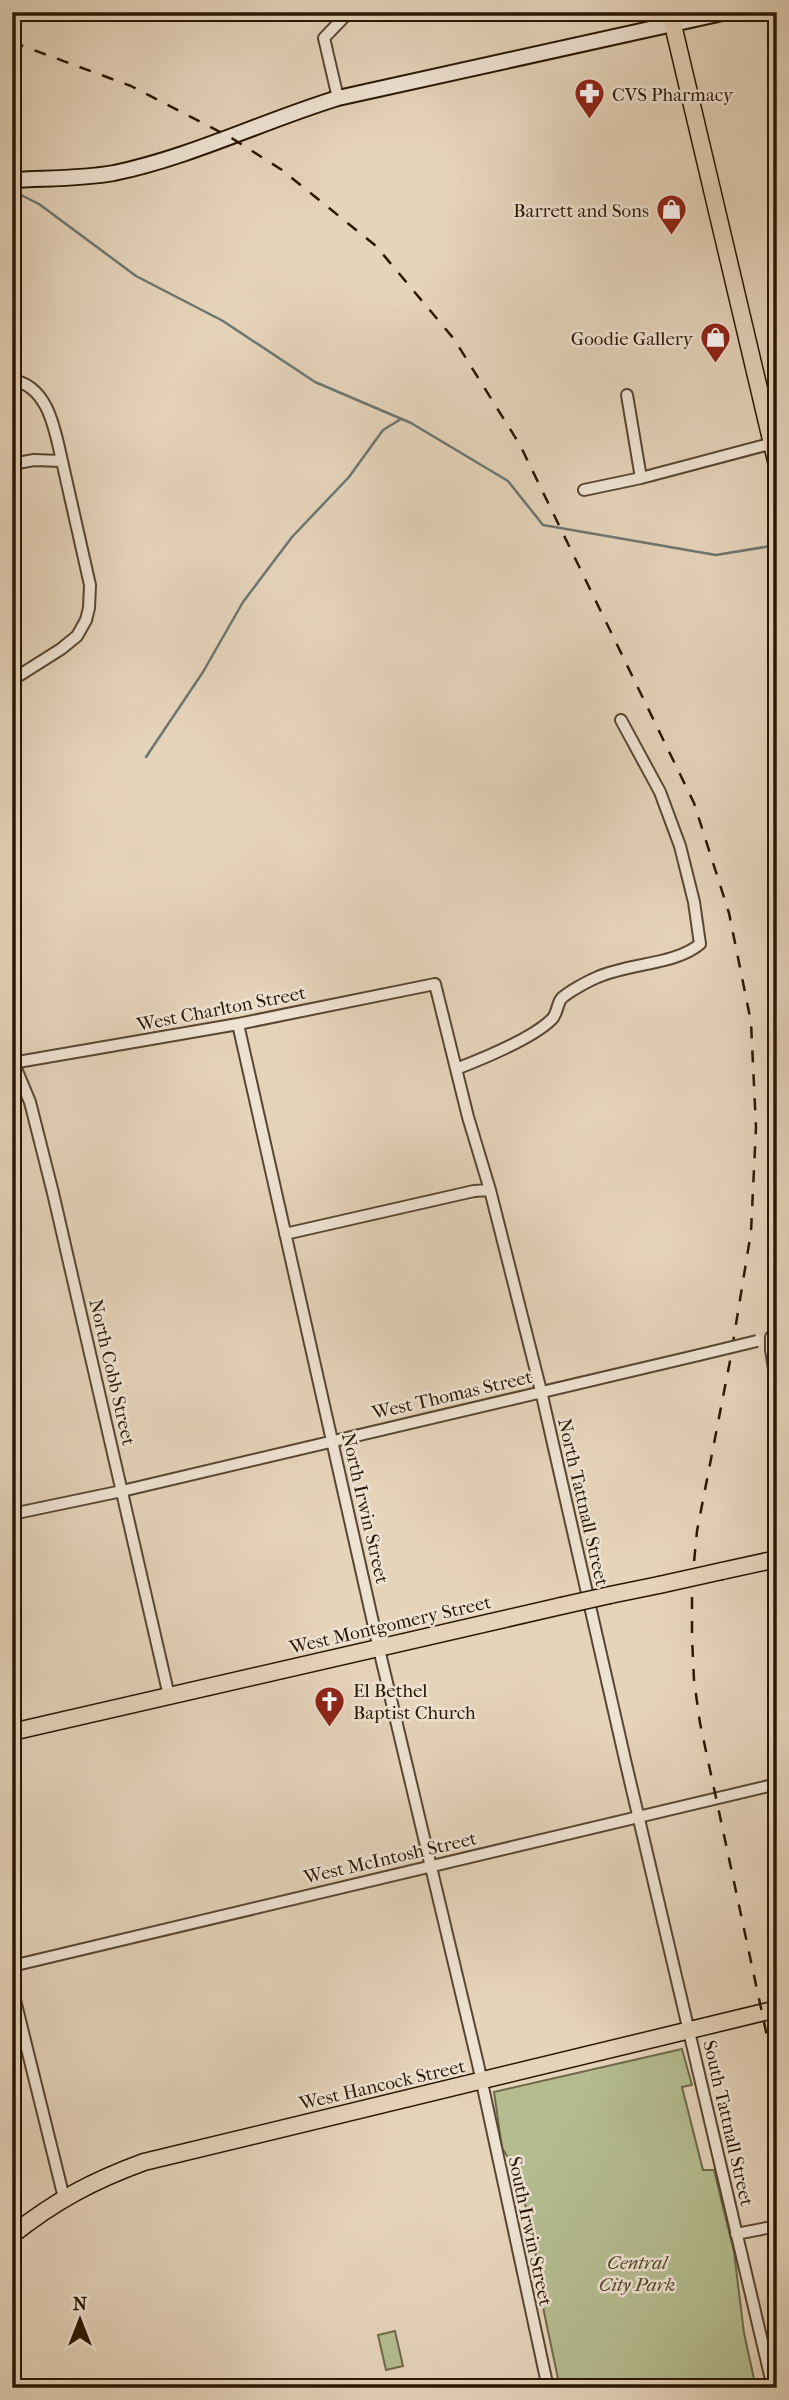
<svg xmlns="http://www.w3.org/2000/svg" width="789" height="2400" font-family="'IM FELL French Canon',serif">
<style>
.green{fill:#b4bc90;stroke:#6f6a4a;stroke-width:2}
.lines{fill:none;stroke-linecap:round;stroke-linejoin:round}
.stream{stroke:#6c7670;stroke-width:2.5}
.street-casing{stroke:#594631;stroke-width:14}
.secondary-casing{stroke:#2a1703;stroke-width:18}
.primary-casing{stroke:#2a1703;stroke-width:19}
.street{stroke:#eee2d2;stroke-width:10}
.secondary{stroke:#eee2d2;stroke-width:14}
.primary{stroke:#e5d3ba;stroke-width:16}
.rail{stroke:#2a1703;stroke-width:2.5;stroke-dasharray:12 12;stroke-linecap:butt}
.street-bridge-casing{stroke:#594631;stroke-width:14;stroke-linecap:butt}
.primary-bridge-casing{stroke:#2a1703;stroke-width:19;stroke-linecap:butt}
.street-bridge{stroke:#eee2d2;stroke-width:10}
.primary-bridge{stroke:#e5d3ba;stroke-width:16}
.labels{text-anchor:middle;stroke-width:5;stroke-linejoin:round;paint-order:stroke}
.poi-label{font-size:19px;fill:#2a1703;stroke:#eee2d2;text-anchor:start}
.street-label{font-size:19px;fill:#2a1703;stroke:#eee2d2}
.park-label{font-size:19px;font-style:italic;fill:#53492d;stroke:#eee2d2}
</style>
<rect width="100%" height="100%" fill="#e5d3ba"/>
<filter id="stains"><feTurbulence type="fractalNoise" baseFrequency=".00286" numOctaves="4"/><feColorMatrix values="0 0 0 0 .2 0 0 0 0 .09 0 0 0 0 .02 0 0 0 .5 -.17"/></filter>
<radialGradient id="worn" r=".72"><stop offset=".6" stop-color="#630" stop-opacity="0"/><stop offset="1" stop-color="#630" stop-opacity=".3"/></radialGradient>
<path class="green" d="M682,2049l10,36 -10,2 21,83h11l20,82 10,81 12,55h-196l-20,-95 -5,-46 -17,-74 -16,-25 -8,-56z
M395,2331l8,35 -17,4 -8,-35z"/>
<g class="lines">
<path class="stream" d="M21,195l18,9 97,72 87,45 92,61 96,41 97,58 35,44 173,30 61,-10
M146,757l57,-85 40,-70 49,-65 57,-60 34,-47 18,-11"/>
<defs>
<path id="street" d="M338,98l-14,-60 25,-26
M12,380c37,6 43,51 50,81
M627,395l14,83
M12,464l22,-4 28,1 28,124 -1,23 -3,12 -9,16 -16,13 -49,31
M584,490l57,-12 136,-36
M238,1024l141,625 99,415 70,324
M12,1059l18,43 23,91 116,503
M12,1063l226,-39 197,-40 33,133 22,73 51,201 85,373 147,624
M456,1069c26,-10 77,-31 96,-50 5,-5 5,-14 9,-20 5,-6 29,-19 37,-22 31,-14 77,-12 102,-33l-6,-42 -14,-56 -20,-54 -39,-72
M285,1234l189,-43 16,-1
M771,1337v13l6,38
M12,1514l110,-23 577,-136
M12,1966l765,-182
M12,1988l52,210
M736,2234l41,-8"/>
<path id="secondary" d="M12,180c33,-2 69,-1 102,-7 77,-16 149,-52 224,-75l389,-86"/>
<path id="primary" d="M670,12l107,453
M722,1571l55,-12
M610,1595l49,-10
M12,1732l549,-126
M12,2235c43,-34 80,-54 132,-73l633,-153"/>
</defs>
<use href="#street" class="street-casing"/>
<use href="#secondary" class="secondary-casing"/>
<use href="#primary" class="primary-casing"/>
<use href="#street" class="street"/>
<use href="#secondary" class="secondary"/>
<use href="#primary" class="primary"/>
<path class="rail" d="M12,42l119,44 99,51 52,33 94,76 78,93 66,106 174,358 35,110 22,109 5,105 -5,105 -21,129 -33,170 -5,52v54l2,43 6,43 77,360"/>
<defs>
<path id="street-bridge" d="M699,1355l58,-14"/>
<path id="primary-bridge" d="M659,1585l63,-14
M561,1606l49,-11"/>
</defs>
<use href="#street-bridge" class="street-bridge-casing"/>
<use href="#primary-bridge" class="primary-bridge-casing"/>
<use href="#street-bridge" class="street-bridge"/>
<use href="#primary-bridge" class="primary-bridge"/>
</g>
<defs>
<symbol id="pharmacy-pin" viewBox="-11 -11 22 30"><path d="M0 17L-7.5 6A9.5 9.5 0 1 1 7.5 6Z" fill="#8f2418" stroke="#eee2d2"/><path d="M-2-6h4v4h4v4h-4v4h-4v-4h-4v-4h4Z" fill="#fff"/></symbol>
<symbol id="shop-pin" viewBox="-11 -11 22 30"><path d="M0 17L-7.5 6A9.5 9.5 0 1 1 7.5 6Z" fill="#8f2418" stroke="#eee2d2"/><path d="M-5-2.5h2.3a2.7 3.5 0 0 1 5.4 0H5L5.5 6h-11ZM-1.5-2.5h3a1.5 2.3 0 0 0-3 0Z" fill="#fff"/></symbol>
<symbol id="church-pin" viewBox="-11 -11 22 30"><path d="M0 17L-7.5 6A9.5 9.5 0 1 1 7.5 6Z" fill="#8f2418" stroke="#eee2d2"/><path d="M-1.2-6h2.4v3.5h3.3v2.4h-3.3V6h-2.4V-.1h-3.3v-2.4h3.3Z" fill="#fff"/></symbol>
</defs>
<g fill-rule="evenodd">
<use href="#pharmacy-pin" x="572" y="76" width="35" height="47"/>
<use href="#shop-pin" x="654" y="192" width="35" height="47"/>
<use href="#shop-pin" x="698" y="320" width="35" height="47"/>
<use href="#church-pin" x="312" y="1684" width="35" height="47"/>
</g>
<g class="labels">
<g class="poi-label">
<text x="612" y="101">CVS Pharmacy</text>
<text x="649" y="217" text-anchor="end">Barrett and Sons</text>
<text x="693" y="345" text-anchor="end">Goodie Gallery</text>
<text x="353" y="1697">El Bethel<tspan x="353" dy="22">Baptist Church</tspan></text>
</g>
<g class="street-label">
<text transform="translate(221 1008) rotate(-11)" y="7">West Charlton Street</text>
<text transform="translate(113 1372) rotate(77)" y="7">North Cobb Street</text>
<text transform="translate(452 1394) rotate(-13)" y="7">West Thomas Street</text>
<text transform="translate(584 1502) rotate(77)" y="7">North Tattnall Street</text>
<text transform="translate(366 1508) rotate(77)" y="7">North Irwin Street</text>
<text transform="translate(390 1624) rotate(-13)" y="7">West Montgomery Street</text>
<text transform="translate(390 1857) rotate(-13)" y="7">West McIntosh Street</text>
<text transform="translate(382 2084) rotate(-13)" y="7">West Hancock Street</text>
<text transform="translate(729 2123) rotate(77)" y="7">South Tattnall Street</text>
<text transform="translate(531 2231) rotate(78)" y="7">South Irwin Street</text>
</g>
<g class="park-label">
<text x="637" y="2269">Central<tspan x="637" dy="22">City Park</tspan></text>
</g>
</g>
<rect width="789" height="2400" fill="none" stroke="#e5d3ba" stroke-width="42"/>
<rect x="14" y="14" width="761" height="2372" fill="none" stroke="#2a1703" stroke-width="3.5"/>
<rect x="21" y="21" width="747" height="2358" fill="none" stroke="#2a1703" stroke-width="2"/>
<g transform="translate(80 2320)" stroke="#eee2d2" stroke-width="5" paint-order="stroke">
<path d="M0-5L12 26L0 18L-12 26Z" fill="#2a1703"/>
<text y="-10" font-size="19" font-weight="bold" text-anchor="middle" fill="#2a1703">N</text>
</g>
<rect width="100%" height="100%" filter="url(#stains)"/>
<rect width="100%" height="100%" fill="url(#worn)"/>
</svg>
